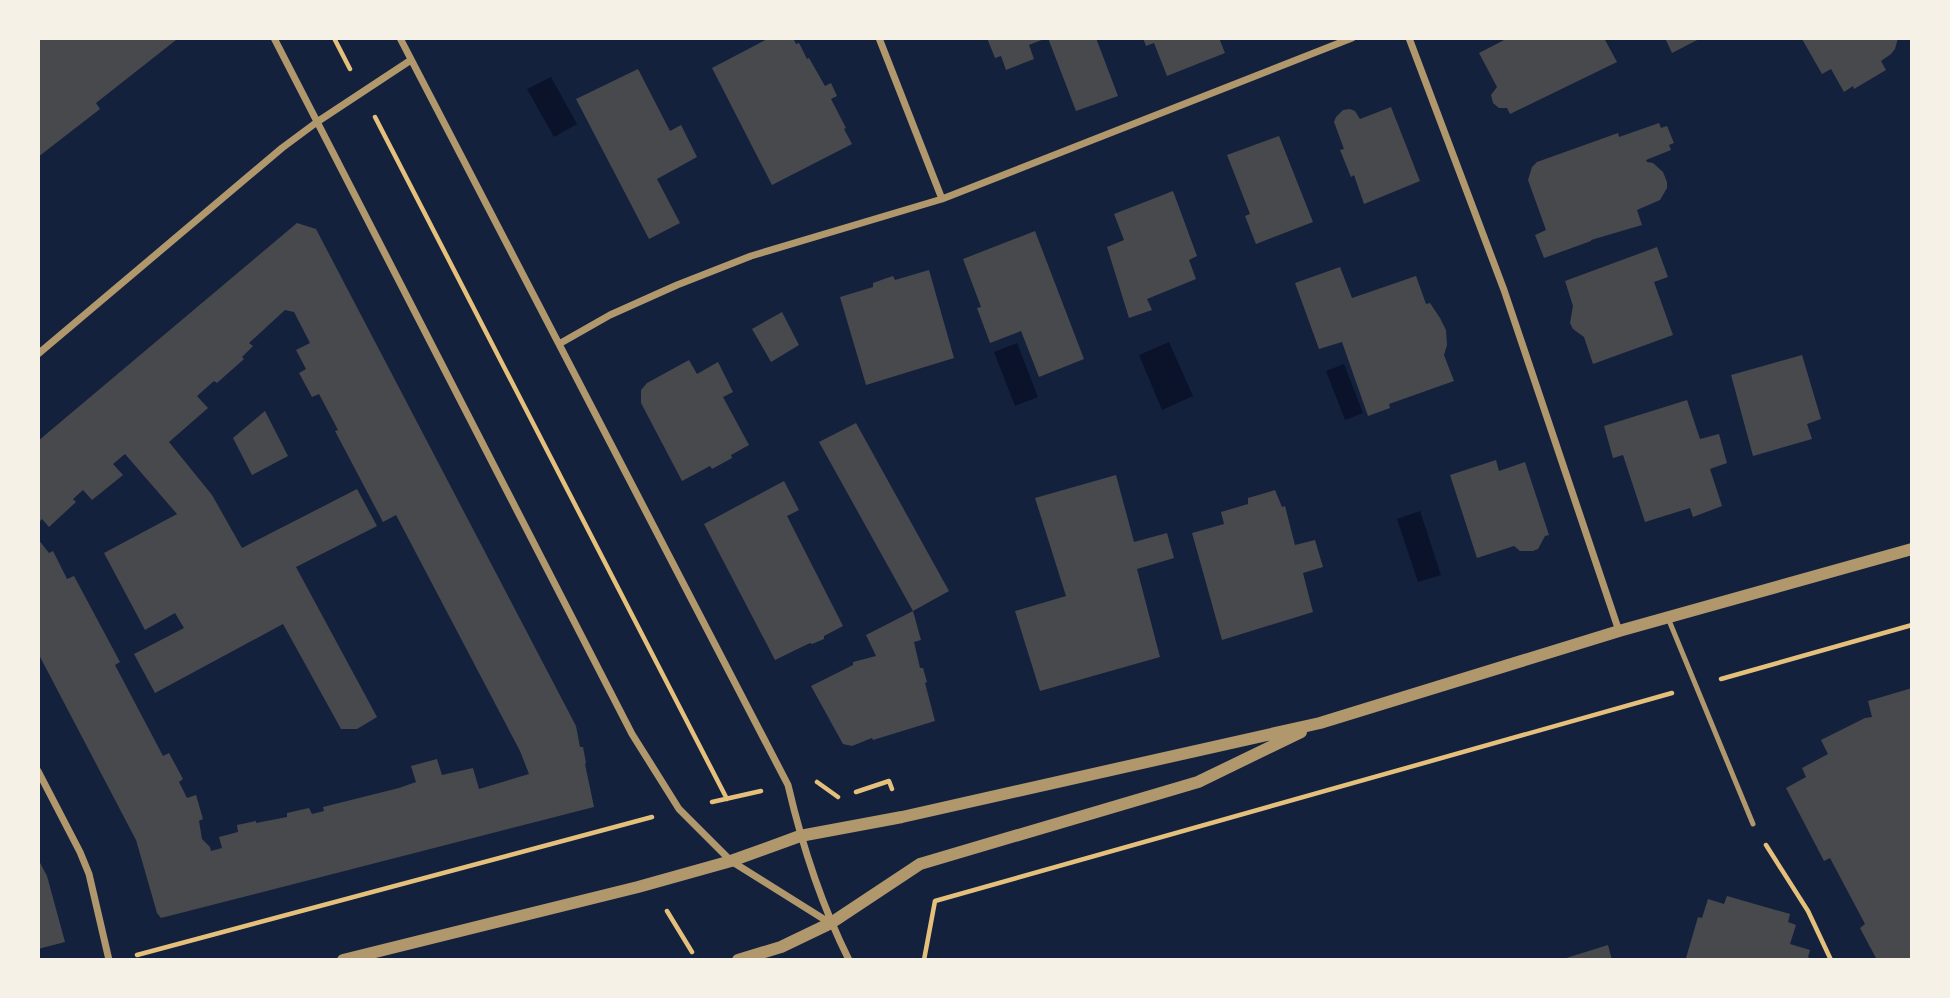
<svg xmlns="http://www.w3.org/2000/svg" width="1950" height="998" font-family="'Libre Baskerville',serif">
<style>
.water{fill:#0b132b}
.building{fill:#48494c}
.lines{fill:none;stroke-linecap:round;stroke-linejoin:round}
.path{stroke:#e5c07b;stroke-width:4.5}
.service{stroke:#b1986c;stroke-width:5}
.minor{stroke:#b1986c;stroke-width:7}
.tertiary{stroke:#b1986c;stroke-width:12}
</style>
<rect width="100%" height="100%" fill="#14213d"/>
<path class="water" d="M551,77l26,47 -23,13 -27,-48z
M1169,342l24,54 -31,14 -23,-55z
M1017,343l21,54 -23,9 -21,-54z
M1344,364l19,49 -18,7 -19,-49z
M1420,511l21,64 -23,7 -21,-63z"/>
<path class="building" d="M38,38h136l2,2 -80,63 4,6 -62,48z
M769,38h24l3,6 3,-1 8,16 2,-1 16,28 6,-3 6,13 -6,3 15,29 -2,1 8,15 -80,41 -60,-117z
M987,38h57v1l-15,6 5,14 -28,11 -5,-14 -6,2z
M1048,38h48l22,58 -42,15z
M1143,38h76l6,15 -58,23 -13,-33 -8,3z
M1508,38h96l13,24 -107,52 -3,-6h-8l-6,-5 -2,-8 6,-8 -18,-34z
M1665,38h36l-29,15z
M1803,38h95l-3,11 -4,5 -10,7 5,9 -32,19 -1,-3 -9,6 -13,-23 -9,5 -20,-35z
M638,69l32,62 11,-6 16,32 -40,22 23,44 -31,16 -73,-140z
M1391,107l29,74 -56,23 -10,-29 -3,2 -11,-27 4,-1 -10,-27 2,-5 7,-7 7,-1 5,2 5,8z
M1659,123l2,5 6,-2 7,17 -5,2 2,5 -25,10 1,2 6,1 10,9 4,10v6l-7,12 -23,10 5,15 -51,15v1l-47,17 -9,-23 11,-5 -18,-50 4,-13 5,-5 81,-29 1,4z
M1279,136l34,86 -57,22 -11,-28 5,-2 -23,-59z
M1173,191l24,65 -8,4 7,19 -49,20 5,11 -23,8 -22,-71 17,-7 -10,-26z
M297,223l19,6 260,497 4,21h3l3,16 -1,1 9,43 -433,111 -4,-5 -21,-73 -98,-187v-114l11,14 4,-2 14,28 7,-3 46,86 -5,3 48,91 6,-3 14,26 -4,3 8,16 9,-3 7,24 -4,2 3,18 8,8 1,4 11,-3 -3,-11 19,-5 -1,-7 19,-4v2l31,-6v-4l22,-5 3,6 12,-3 -1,-4 76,-19 17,-6 -5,-16 26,-7 5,16 31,-7 6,21 50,-15 -9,-23 -124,-236 -13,7 -48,-91 3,-1 -19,-36 -7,3 -13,-24 7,-4 -10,-19 14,-7 -16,-31 -9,-2 -36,33 4,3 -11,11 2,2 -27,24 -3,-2 -17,15 11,12 -39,34 43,53 30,53 115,-59 20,37 -81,41 81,150 -20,12h-16l-58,-105 -128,69 -21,-39 50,-26 -9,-15 -30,17 -41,-77 73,-39 -52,-60 -12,10 10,11 -31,25 -9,-10 -10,9 3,3 -27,25 -7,-8 -4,4v-82z
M1035,231l49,128 -45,18 -18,-46 -31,12 -13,-35 4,-1 -18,-48z
M1657,247l11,30 -14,5 19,53 -80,29 -9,-27 -11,-8 -3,-6 3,-17 -8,-25z
M1340,267l12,31 64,-22 10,28 4,-1 10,15 6,12 1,15 -3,10 10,26 -65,23 1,4 -22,8 -26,-74 -23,7 -24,-66z
M929,270l25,88 -88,27 -26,-88 33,-10v-4l11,-4 9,-3 2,4z
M782,312l17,33 -28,17 -19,-33z
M1802,355l19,64 -14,5 5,15 -59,17 -22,-81z
M689,360l8,14 21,-12 15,30 -10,5 26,48 -18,10 1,3 -20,11 -2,-3 -28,15 -41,-78v-13l6,-7z
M1687,400l13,39 19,-5 8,29 -17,6 12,37 -29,11 -3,-9 -45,14 -22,-67 -10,3 -9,-32z
M265,411l23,45 -36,19 -19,-37z
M856,423l93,168 -36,20 -94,-169z
M1496,460l3,11 26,-9 24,73 -4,1 -7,13 -5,2h-13l-6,-5 -37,12 -27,-83z
M1116,475l18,67 33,-9 7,25 -37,11 23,88 -120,34 -25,-80 51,-15 -31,-98z
M784,481l15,29 -12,6 56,110 -19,10v3l-12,5 -2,-1 -35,17 -71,-136z
M1275,490l7,17 3,-1 10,39 20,-5 8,27 -20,6 10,39 -91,28 -30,-107 32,-9 -3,-12 27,-8v-6z
M913,611l8,29 -7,2 6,26h3l4,14 -2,1 10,38 -62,19 -1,-2 -20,8 -9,-2 -32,-58 42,-21v-3l23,-6 -10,-21z
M1912,688v272h-35l-17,-32 5,-4 -35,-66 -6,3 -38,-73 20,-11 -4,-9 26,-14 -7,-14 44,-22 7,-1 -4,-16z
M38,859l9,17 18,66 -27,7z
M1727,896l63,18 -2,8 8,3 -6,19 20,6 -2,7 6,3 -128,-2 12,-41 4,1 6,-19 16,5z
M1608,945l4,15h-48l-1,-1z"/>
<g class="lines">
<path class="path" d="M334,38l16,31
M375,117l352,682
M1721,679l191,-54
M817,782l21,15
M856,792l33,-11 3,8
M712,802l49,-11
M1766,845l42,66 23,49
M667,911l25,41
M137,955l515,-138
M924,960l11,-59 737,-208"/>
<path class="service" d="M1668,618l85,206"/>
<path class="minor" d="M274,38l358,696 47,75 52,52 99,62
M400,38l388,747c14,60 33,119 61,175
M879,38l63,161
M1409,38l95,252 115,341
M559,344l51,-29 67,-30 74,-29 191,-57 410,-161
M38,354l244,-206 35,-26 94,-62
M38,771l42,81 9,22 20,86"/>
<path class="tertiary" d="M343,960l295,-73 93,-26 69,-25 102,-19 418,-94 299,-92 293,-82
M738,960l43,-13 50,-24 89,-59 278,-82 103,-50"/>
</g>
<rect width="1950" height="998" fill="none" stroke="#f6f1e7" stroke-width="80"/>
</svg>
